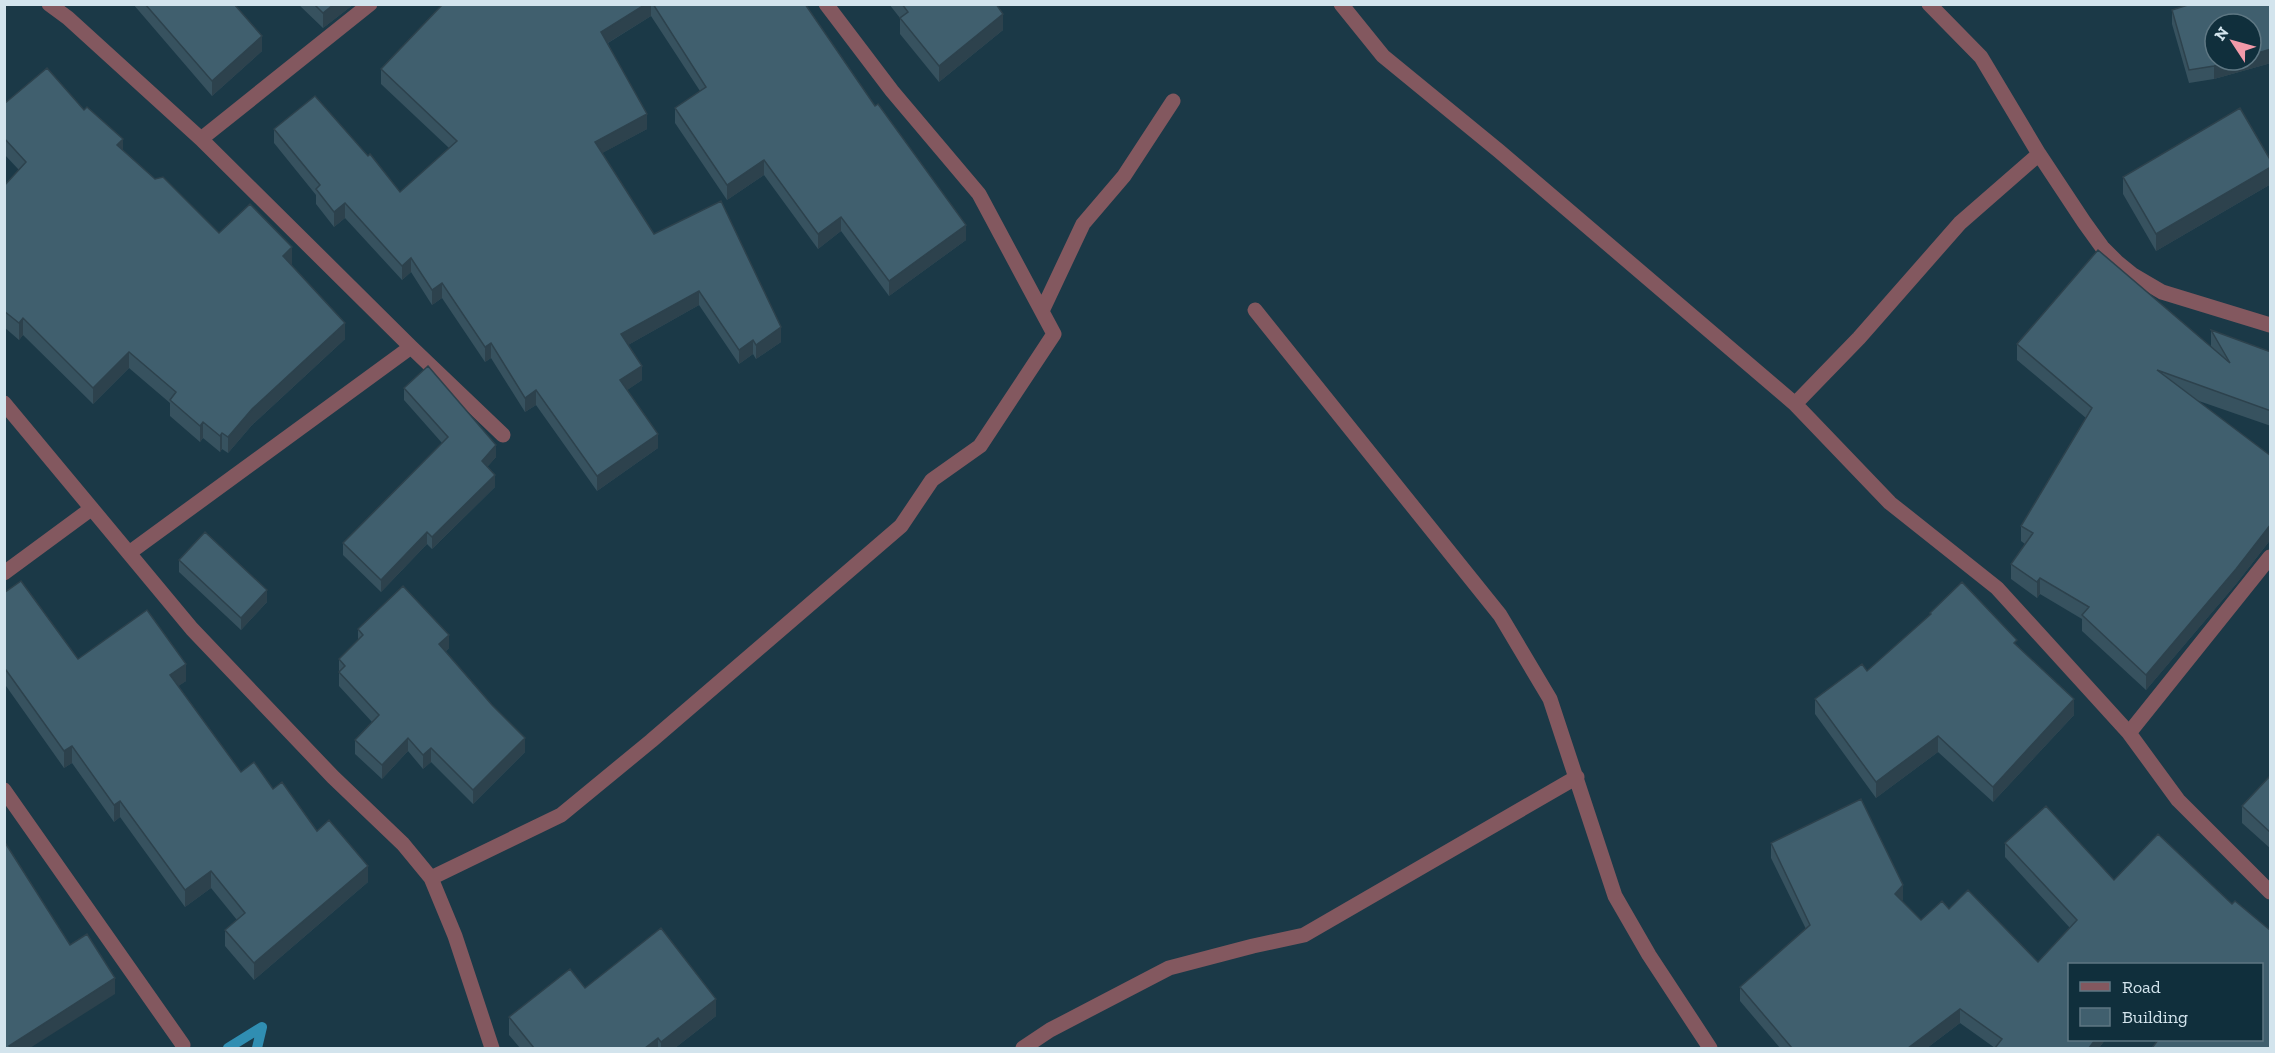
<svg xmlns="http://www.w3.org/2000/svg" width="2275" height="1053" font-family="'Zilla Slab',serif">
<style>
.lines{fill:none;stroke-linecap:round;stroke-linejoin:round}
.stream{stroke:#308eb2;stroke-width:10}
.minor{stroke:#83585f;stroke-width:15}
.wall{fill:#37525f}
.shaded-wall{fill:#2d424d}
.building{fill:#405f6e;stroke:#2d424d;stroke-width:1.5}
</style>
<rect width="100%" height="100%" fill="#1b3947"/>
<g class="lines">
<path class="stream" d="M228,1048l34,-21
M257,1048l5,-21"/>
<path class="minor" d="M49,4l19,14 133,121 210,208 92,88
M1341,4l42,52 116,95 296,253 95,99 107,85 132,145 49,67 92,92
M1929,4l52,53 58,97 45,68 18,25 15,15 16,13 29,17 108,33
M201,139l169,-135
M1255,310l245,305 50,84 65,197 34,59 61,93
M1042,311l41,-87 41,-48 49,-75
M4,403l188,226 141,148 70,67 28,34 24,58 37,112
M1795,404l64,-66 101,-115 79,-69
M129,553l282,-206
M4,573l87,-64
M2129,733l141,-176
M4,790l179,255
M431,878l130,-63 90,-74 250,-215 31,-46 48,-34 74,-112 -75,-140 -87,-103 -66,-87
M1023,1048l27,-18 119,-62 84,-22 51,-11 273,-158"/>
</g>
<path class="wall" d="M133,4h101l28,47 -50,45z
M298,4h56l-31,24z
M443,4h364v5l159,231 -77,56 -48,-65 -23,18 -54,-74 -37,25 -52,-77v-15l25,-17 -49,-75 -43,27 39,86 -45,24 52,81 127,108 -25,17 -3,-5 -14,10 -40,-59 -71,40 14,35 -15,10 31,58 -61,43 -61,-86 -11,7 -34,-54 -6,4 -43,-64 -10,7 -21,-33 -9,8 -57,-62 -11,9 -18,-23v-9l-42,-52v-14l126,63 49,-44 -68,-64v-15z
M889,4h107l7,26 -64,52 -39,-48v-16z
M2271,4v59l-57,16 -25,4 -17,-59v-14z
M4,104l80,6 39,40 32,29 64,54 73,31h-1l54,75 -93,86 -24,28 -6,-4 -2,3 -17,-14 -3,4 -30,-26v-13l-41,-35 -36,36 -70,-69 -4,5 -15,-13v-141l15,-16 -15,-16z
M2271,161v23l-115,67 -33,-57v-17z
M2211,330l60,22v74l-75,-26 75,56v83l-35,45 -90,106 -64,-59v-12l-42,-25 -3,4 -26,-19v-15l14,-20 -4,-3v-15l65,-108 -69,-58v-16l195,4 -1,-2z
M404,388l92,69 -9,10 8,20 -63,62 -5,-5 -46,48 -38,-37v-12l99,-100 -38,-43z
M179,560l88,42 -26,28 -62,-58z
M4,593l74,66 108,22 -8,5 63,86 32,17 44,42 51,51 -114,98 -29,-34v-16l12,-10 -26,-32 -26,19 -65,-90 -6,5 -42,-59 -8,5 -58,-82z
M1930,613l87,32 57,70 -81,87 -55,-50 -62,46 -61,-84v-15l52,-28 63,-56z
M358,629l91,19 -4,4 80,100 -52,52 -42,-42 -8,7 -15,-18 -26,28 -27,-25v-14l17,-18 -33,-36v-27l19,-19z
M2271,775v74l-29,-26v-17z
M1861,799l42,86 -1,16 19,19 21,-19 7,8 19,-19 70,72 32,-34 -65,-71v-14l41,-37 68,74 44,-46 74,70 3,-3 36,30v117h-119l5,-7 -2,-1h107v-76h-192v76h35l-6,8h-104l-35,-25 -33,25h-147l-40,-47v-14l66,-58 -35,-71v-15z
M585,988l131,28 -41,32h-155l-11,-13v-18z"/>
<path class="shaded-wall" d="M334,4h20l-31,24v-15z
M646,4h5v12l-50,31v-15z
M1003,14v16l-64,52v-16z
M262,36v15l-50,45v-15z
M2271,49v14l-57,16v-13l19,-6h18v-5z
M647,114v15l-52,28v-15z
M123,139v17l-6,-11z
M764,160v15l-37,25v-15z
M2271,167v17l-115,67v-17z
M345,203v15l-11,9v-15z
M841,217v14l-23,18v-15z
M966,225v15l-77,56v-15z
M292,247v17l-9,8v-16z
M411,258v14l-9,8v-14z
M442,283v15l-10,7v-15z
M699,291v14l-78,44v-15z
M23,318v17l-4,5v-17z
M345,323v16l-93,86 -24,28v-16l24,-28z
M781,327v15l-25,17v-14z
M753,340v14l-14,10v-14z
M491,343v15l-6,4v-15z
M129,352v16l-36,36v-16z
M642,366v14l-22,15v-15z
M536,390v15l-11,7v-14z
M203,422v16l-3,4v-16z
M222,433v16l-2,3v-16z
M658,434v14l-61,43v-15z
M496,445v12l-14,16v-12z
M495,475v12l-63,62v-12z
M2271,524v15l-35,45 -90,106v-15z
M427,532v12l-46,48v-12z
M2040,578v16l-3,4v-16z
M267,590v12l-26,28v-12z
M449,635v13l-10,10v-14z
M186,664v17l-16,11v-17z
M6,670v16l-2,2v-17z
M2074,699v16l-81,87v-15z
M1938,736v16l-62,46v-16z
M408,738v13l-26,28v-14z
M525,738v14l-52,52v-14z
M72,746v17l-8,5v-17z
M431,748v14l-8,7v-14z
M120,801v16l-6,5v-17z
M368,866v16l-114,98v-17z
M211,871v17l-26,19v-17z
M1903,885v15l-8,8v-14z
M115,978v16l-85,54h-21v-2z
M716,999v17l-41,32h-14v-6z
M1960,1009v14l-33,25h-19z
M658,1038v10h-13z
M2095,1040h10l-6,8h-10z"/>
<path class="building" d="M145,4h89l28,32 -50,45z
M314,4h20l-11,9z
M443,4h203l-45,28 46,82 -52,28 59,92 67,-33 60,126 -25,18 -3,-5 -14,10 -40,-59 -78,43 21,32 -22,14 38,54 -61,42 -61,-86 -11,8 -34,-55 -6,4 -43,-64 -10,7 -21,-32 -9,8 -57,-63 -11,9 -18,-23 4,-4 -46,-56 41,-33 53,60 2,-2 30,38 57,-51 -76,-72z
M653,4h152l70,102 3,-2 88,121 -77,56 -48,-64 -23,17 -54,-74 -37,25 -52,-77 31,-21z
M902,4h94l7,10 -64,52 -39,-48 8,-6z
M2191,4h80v45l-20,6v-31h-36v36h18l-19,6 -25,4 -17,-60z
M47,68l37,42 3,-3 36,32 -6,6 38,34 8,-2 56,56 31,-29 42,43 -9,9 62,67 -93,86 -24,28 -6,-4 -2,3 -17,-14 -3,4 -30,-26 6,-8 -47,-40 -36,36 -70,-70 -4,5 -15,-12v-125l22,-24 -22,-24v-34z
M2240,108l31,53v6l-115,67 -33,-57z
M2098,250l132,113 -19,-33 60,22v59l-114,-41 114,86v68l-35,45 -90,106 -64,-60 7,-8 -49,-29 -3,4 -26,-18 22,-31 -12,-7 71,-118 -75,-64z
M428,366l68,79 -14,16 13,14 -63,62 -5,-5 -46,48 -38,-37 105,-106 -44,-49z
M205,532l62,58 -26,28 -62,-58z
M21,581l57,78 69,-49 39,54 -16,11 71,97 13,-10 19,27 9,-7 35,49 12,-11 39,46 -114,97 -29,-33 20,-17 -34,-42 -26,19 -65,-89 -6,4 -42,-59 -8,5 -58,-81 -2,1v-78z
M1962,582l55,58 -3,3 60,56 -81,88 -55,-51 -62,46 -61,-83 47,-35 5,7 64,-57 -1,-1z
M403,586l46,49 -10,9 53,61 33,33 -52,52 -42,-42 -8,7 -15,-17 -26,27 -27,-25 24,-25 -40,-43 6,-6 -6,-7 24,-24 -5,-6z
M2271,775v58l-29,-27z
M1861,799l42,86 -8,9 26,26 21,-19 7,8 19,-19 70,72 39,-42 -72,-77 41,-37 68,74 44,-46 74,70 3,-3 36,30v117h-119l6,-8h104v-76h-192v76h25l-6,8h-94l7,-9 -42,-30 -52,39h-116l-52,-61 70,-62 -39,-82z
M4,841l66,104 17,-11 28,44 -106,68 2,2h-7z
M661,928l55,71 -55,43 -3,-4 -13,10h-111l-25,-31 61,-48 15,19z"/>
<rect width="2275" height="1053" fill="none" stroke="#d3e4ed" stroke-width="12"/>
<rect x="2068" y="963" width="195" height="78" fill="#102f3c" stroke="#5e7783" stroke-width="1.5"/>
<rect x="2080" y="982" width="30" height="9" fill="#83585f" stroke="#5e7783" stroke-width="1.5"/>
<text x="2122" y="993" font-size="18" fill="#d3e4ed">Road</text>
<rect x="2080" y="1008" width="30" height="18" fill="#405f6e" stroke="#5e7783" stroke-width="1.5"/>
<text x="2122" y="1023" font-size="18" fill="#d3e4ed">Building</text>
<g transform="translate(2233 42) rotate(306)"><circle r="28" fill="#102f3c" stroke="#5e7783" stroke-width="1.5"/>
<path d="M0-4.5L10 22L0 15L-10 22Z" fill="#f39aa9"/>
<text y="-9" font-size="16" font-weight="bold" text-anchor="middle" fill="#d3e4ed">N</text>
</g>
</svg>
